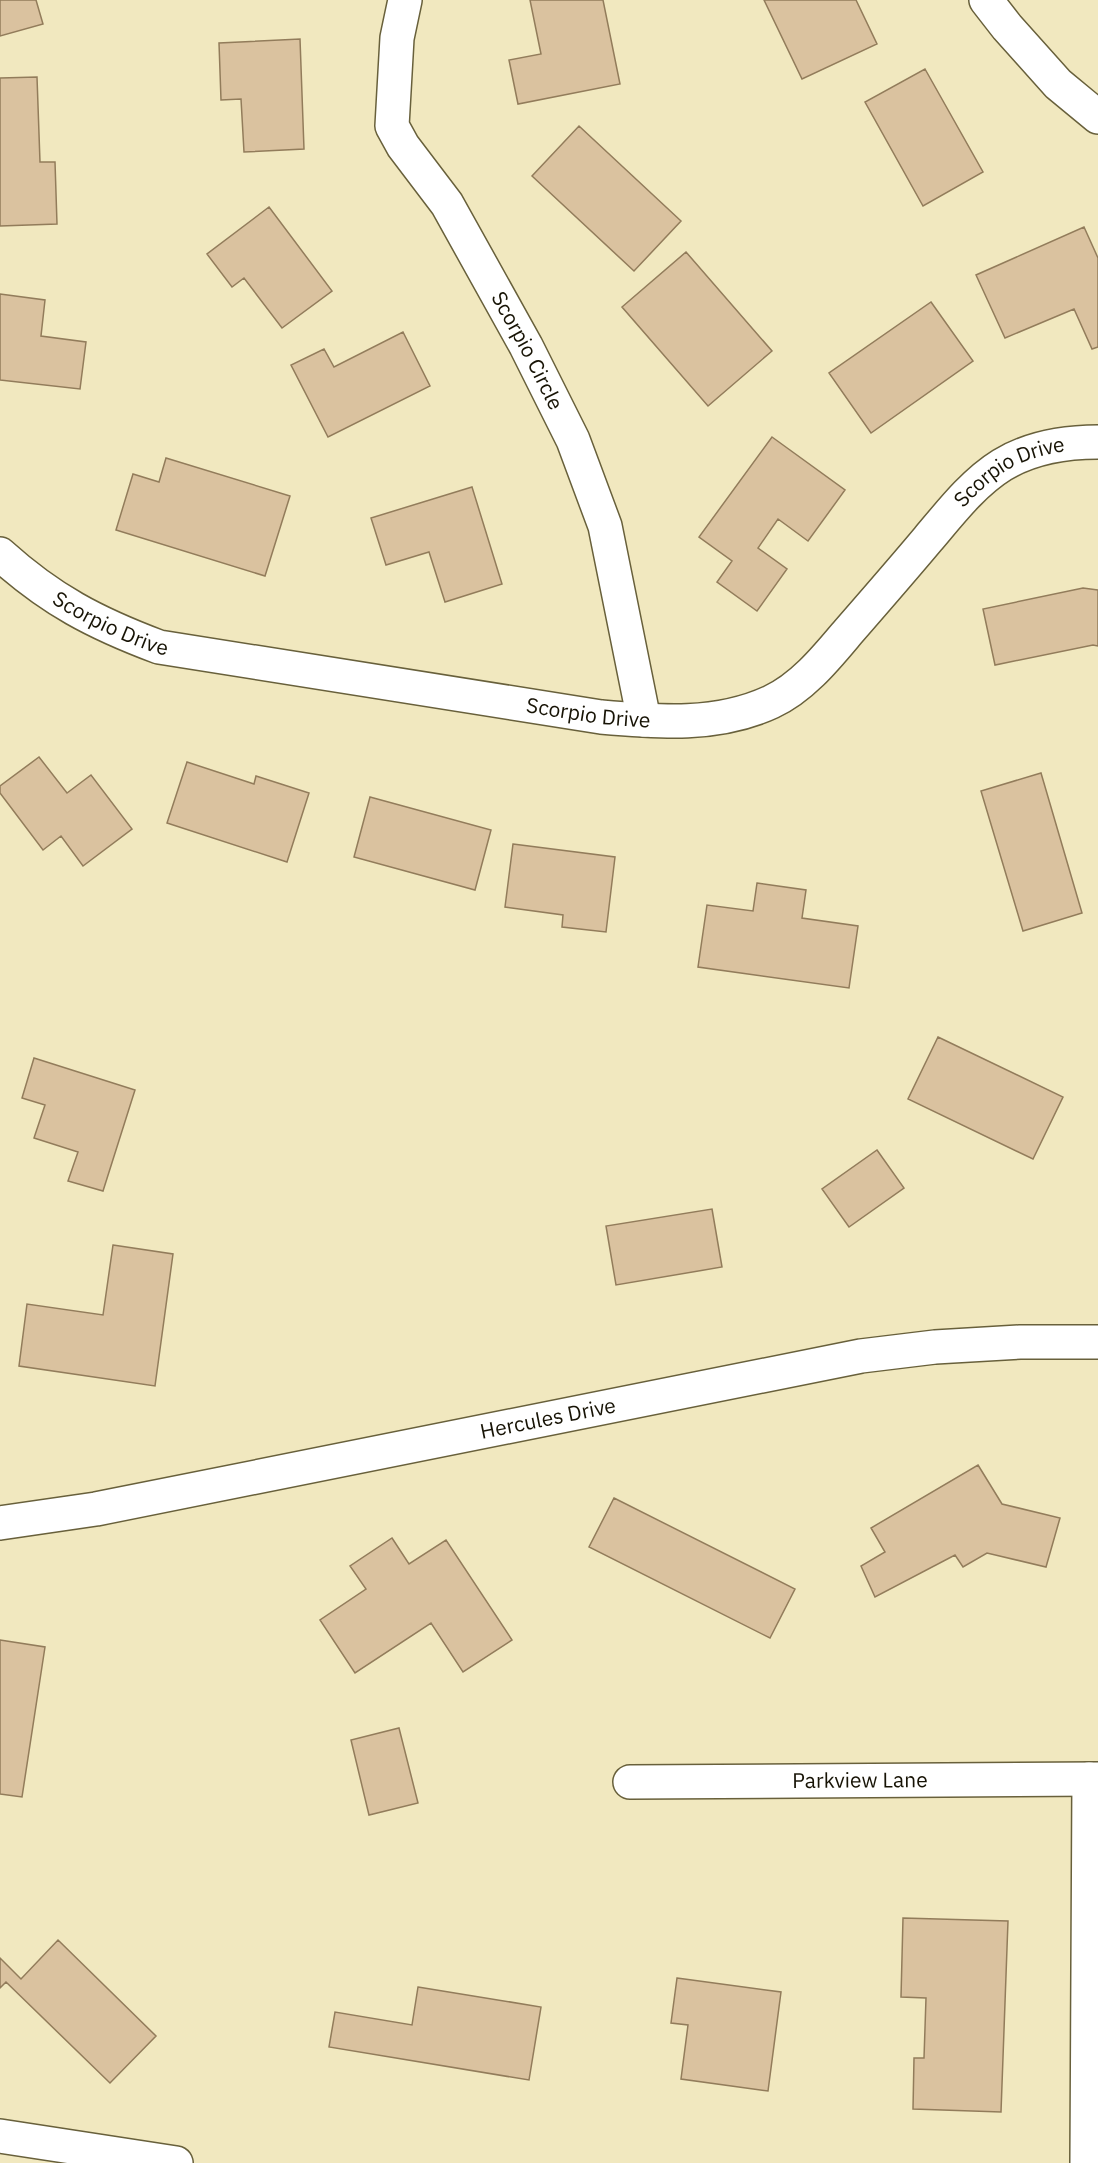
<svg xmlns="http://www.w3.org/2000/svg" width="1098" height="2163" font-family="'IBM Plex Sans',sans-serif">
<style>
.building{fill:#dac29f;stroke:#927c5b;stroke-width:1.5}
.lines{fill:none;stroke-linecap:round;stroke-linejoin:round}
.minor-casing{stroke:#68603b;stroke-width:36}
.minor{stroke:#fff;stroke-width:33}
.labels{text-anchor:middle;stroke-width:4.5;stroke-linejoin:round;paint-order:stroke}
.street-label{font-size:21px;fill:#171305;stroke:#fff}
</style>
<rect width="100%" height="100%" fill="#f1e8bf"/>
<path class="building" d="M0,0h36l7,24 -43,12z
M530,0h73l17,84 -102,20 -9,-44 32,-6z
M764,0h92l21,44 -75,35z
M300,39l4,110 -60,3 -3,-53 -20,1 -2,-57z
M925,69l58,103 -60,34 -58,-104z
M37,77l3,85h15l2,62 -57,2v-148z
M579,126l102,95 -47,50 -102,-95z
M269,207l63,84 -50,37 -38,-50 -12,9 -25,-33z
M1084,227l14,31v89l-6,2 -18,-40 -69,29 -29,-63z
M686,252l86,99 -64,55 -86,-99z
M0,294l45,6 -4,36 45,6 -6,47 -80,-9z
M931,302l42,59 -102,72 -42,-60z
M403,332l27,54 -102,51 -37,-72 33,-16 10,18z
M772,437l73,53 -37,51 -30,-22 -20,29 29,21 -30,42 -40,-29 15,-21 -33,-24z
M166,458l124,38 -25,80 -149,-46 17,-56 26,8z
M472,487l30,97 -57,18 -16,-50 -43,13 -15,-47z
M1083,588l15,2v56l-5,-1 -98,20 -12,-56z
M39,757l28,36 24,-18 41,54 -49,37 -22,-30 -18,14 -43,-57v-7z
M187,762l67,22 2,-8 53,17 -22,69 -120,-39z
M1041,773l41,140 -59,18 -42,-140z
M370,797l121,33 -16,60 -121,-33z
M513,844l102,13 -9,75 -44,-5 1,-12 -58,-8z
M757,883l49,7 -4,28 56,8 -9,62 -151,-21 9,-62 46,6z
M938,1037l125,60 -30,62 -125,-60z
M34,1058l101,32 -32,101 -35,-10 10,-29 -44,-14 11,-33 -23,-7z
M877,1150l27,38 -55,39 -27,-38z
M712,1209l10,58 -106,18 -10,-59z
M113,1245l60,9 -18,132 -136,-20 8,-62 76,11z
M978,1465l24,39 58,14 -14,49 -59,-14 -24,14 -8,-12 -80,42 -14,-31 24,-14 -14,-24z
M614,1498l181,91 -25,49 -181,-91z
M392,1538l17,26 37,-24 66,100 -49,32 -32,-49 -76,50 -35,-53 46,-31 -16,-23z
M0,1640l45,7 -23,150 -22,-3z
M399,1728l19,75 -49,12 -18,-75z
M903,1918l105,3 -7,191 -88,-3 1,-51h10l2,-60 -25,-1z
M58,1940l98,96 -46,47 -104,-101 -6,6v-30l21,21z
M677,1978l104,14 -13,99 -87,-12 7,-54 -17,-2z
M418,1987l123,20 -12,73 -200,-33 6,-35 77,13z"/>
<g class="lines">
<defs>
<g id="minor">
<path id="s1" d="M405,0l-8,38 -5,88 11,20 44,58 79,142 47,94 32,86 39,194"/>
<path d="M986,0l21,27 51,57 40,33"/>
<path id="s2" d="M0,554c51,46 95,69 159,93l442,70c58,5 116,10 170,-15 31,-14 56,-45 77,-70 27,-31 54,-62 80,-93 22,-26 45,-56 74,-74 28,-17 64,-23 96,-23"/>
<path id="s3" d="M0,1523l96,-14 765,-153 74,-9 85,-5h78"/>
<path id="s4" d="M630,1782l468,-3"/>
<path d="M0,2136l176,27"/>
<path d="M1087,2163l2,-384"/>
</g>
</defs>
<use href="#minor" class="minor-casing"/>
<use href="#minor" class="minor"/>
</g>
<g class="labels">
<g class="street-label">
<text dy="7" stroke="none"><textPath href="#s1" startOffset="390">Scorpio Circle</textPath></text>
<text dy="7" stroke="none"><textPath href="#s2" startOffset="1142">Scorpio Drive</textPath></text>
<text dy="7" stroke="none"><textPath href="#s2" startOffset="132">Scorpio Drive</textPath></text>
<text dy="7" stroke="none"><textPath href="#s2" startOffset="620">Scorpio Drive</textPath></text>
<text dy="7" stroke="none"><textPath href="#s3" startOffset="558">Hercules Drive</textPath></text>
<text dy="7" stroke="none"><textPath href="#s4" startOffset="230">Parkview Lane</textPath></text>
</g>
</g>
</svg>
